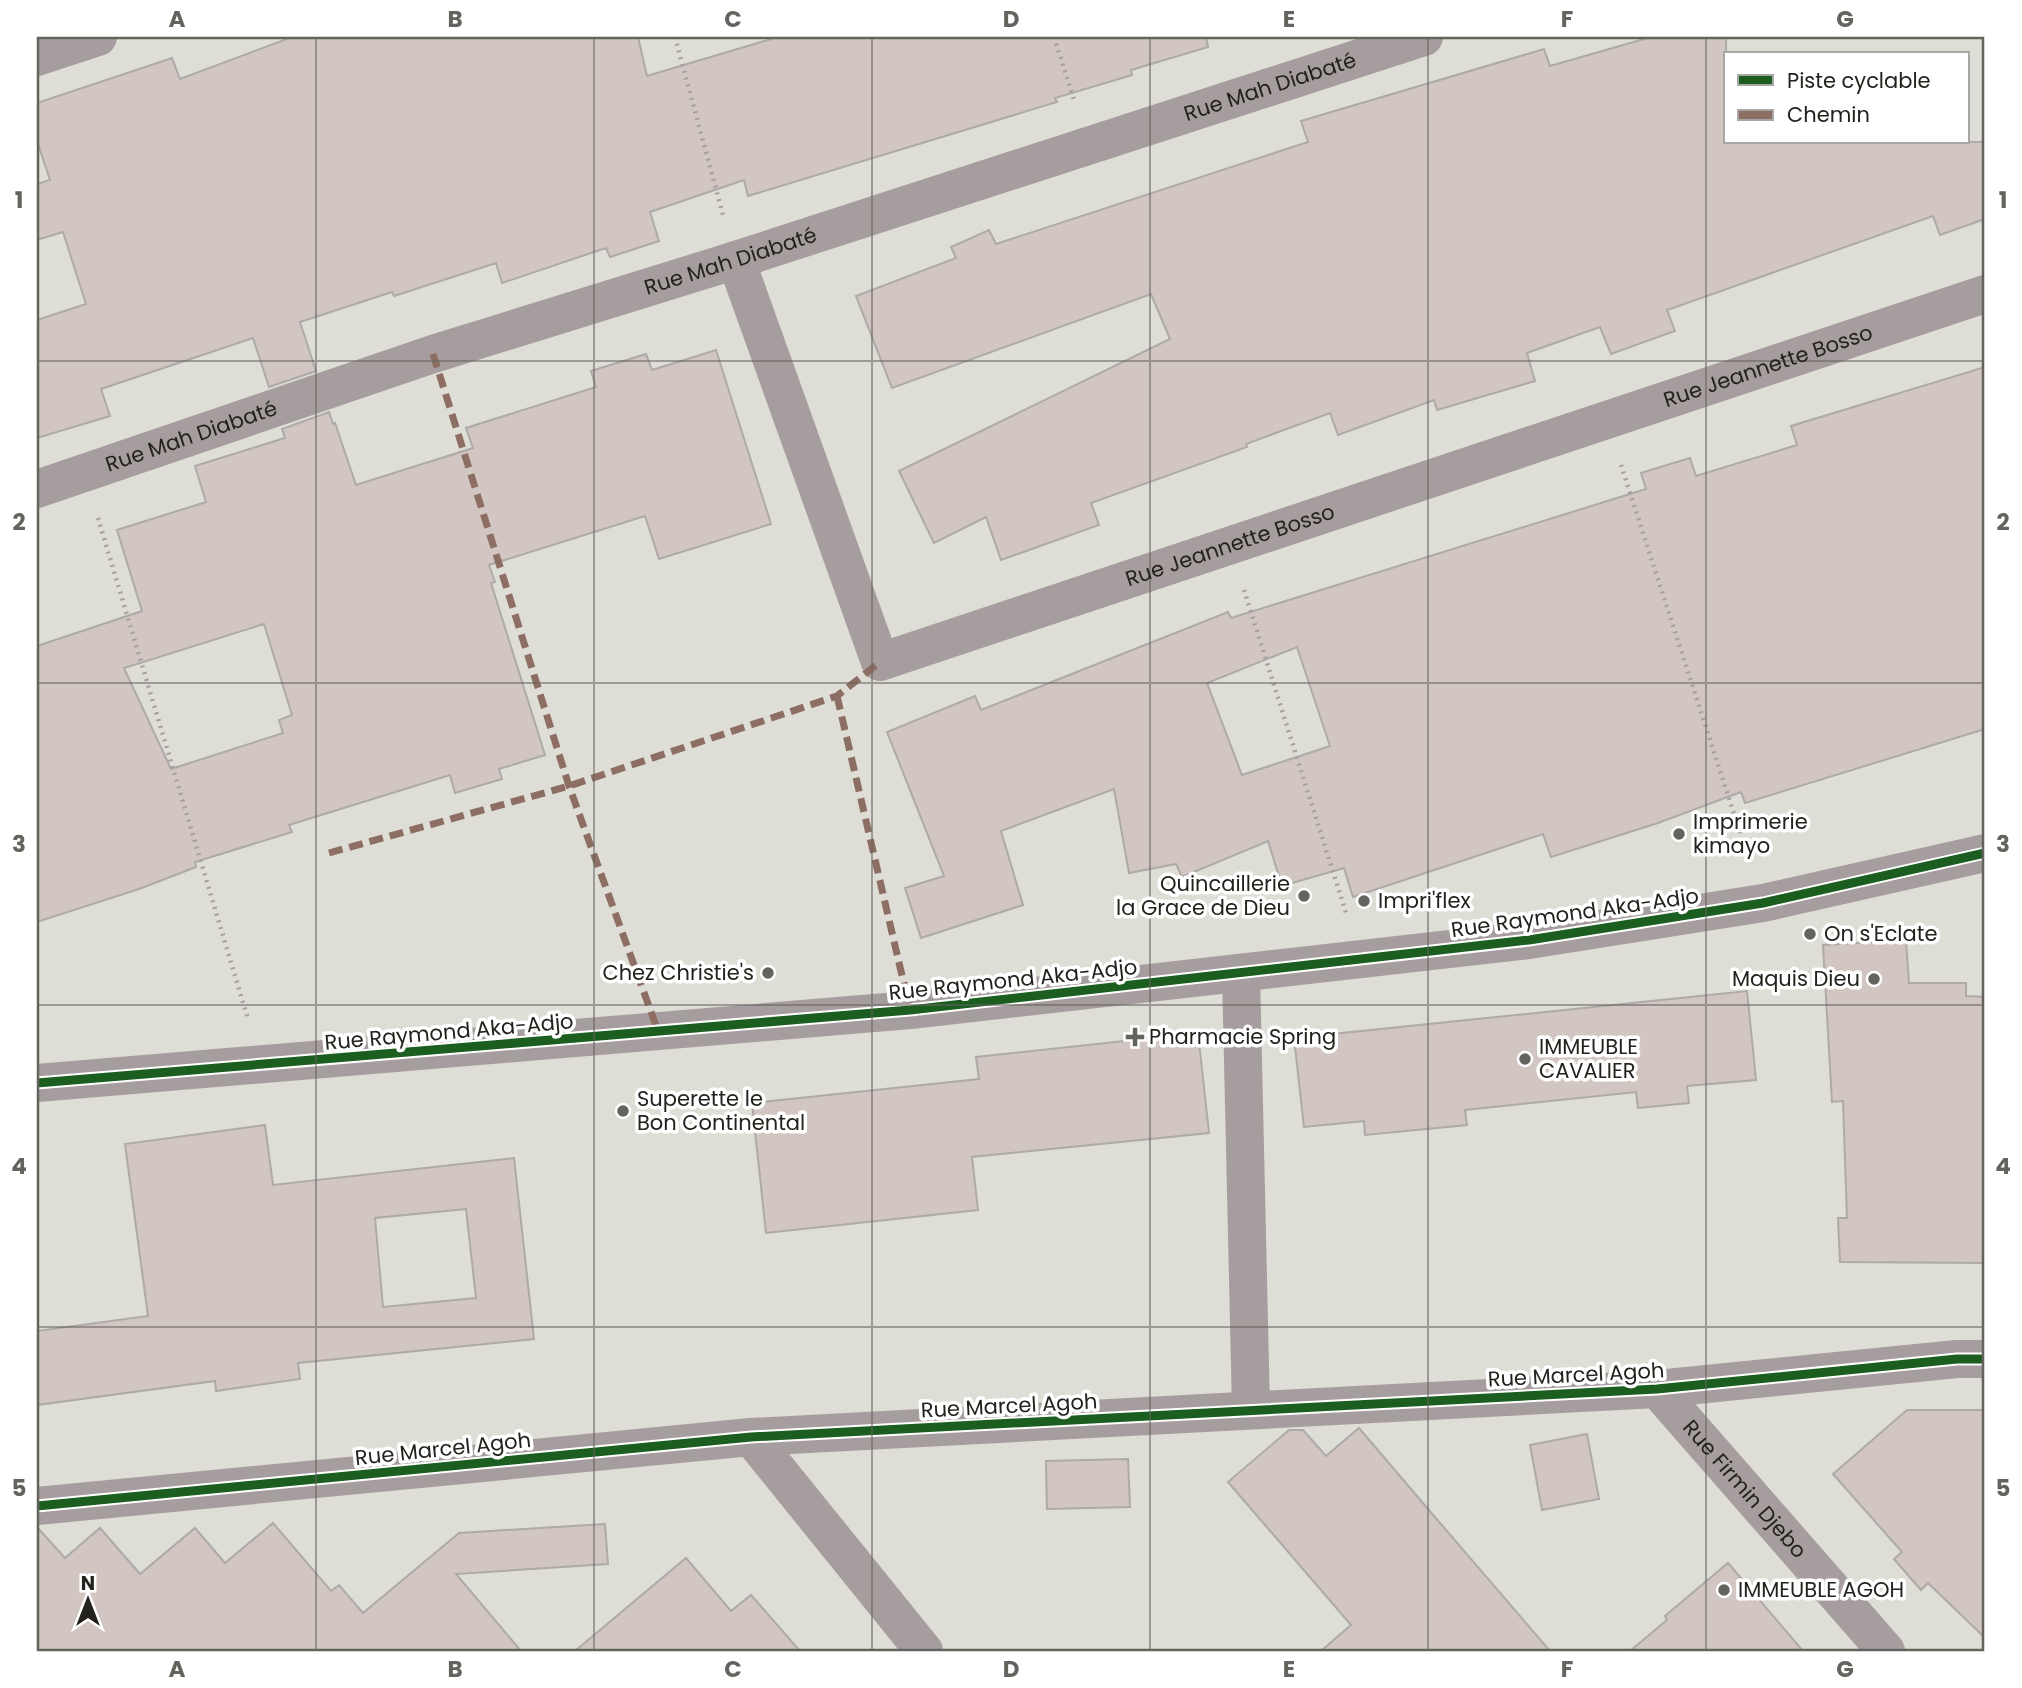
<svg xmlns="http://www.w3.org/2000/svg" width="2022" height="1688" font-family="Poppins,sans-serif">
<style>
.building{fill:#d2c6c2;stroke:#adaaa7;stroke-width:2;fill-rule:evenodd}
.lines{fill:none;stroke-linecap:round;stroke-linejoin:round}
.path{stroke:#a6a19f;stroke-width:4.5;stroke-dasharray:2 5;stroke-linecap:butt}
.street{stroke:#a69d9e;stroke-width:38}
.quiet{stroke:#8d6e63;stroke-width:7;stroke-dasharray:14 7;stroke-linecap:butt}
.cycleway-casing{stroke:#fff;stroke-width:13}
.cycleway{stroke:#1b5e20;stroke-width:9}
.grid{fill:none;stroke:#64635e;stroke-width:2;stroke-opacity:0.55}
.poi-dot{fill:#64635e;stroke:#fff;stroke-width:2.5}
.labels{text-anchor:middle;stroke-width:7;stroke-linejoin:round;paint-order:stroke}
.street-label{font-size:21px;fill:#23221d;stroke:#fff}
.poi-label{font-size:21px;fill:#23221d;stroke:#fff;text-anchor:start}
.neatline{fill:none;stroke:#64635e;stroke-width:2.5}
.grid-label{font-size:23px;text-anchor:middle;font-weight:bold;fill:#64635e}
</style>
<rect width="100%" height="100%" fill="#deddd6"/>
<path class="building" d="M292,37h346l9,39 131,-39h428l2,10 -77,23 1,5 -77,23 2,4 -309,94 -4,-16 -94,32 9,29 -49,16 -4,-9 -104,35 -6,-20 -102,33 -2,-4 -92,30 16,49 -47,16 -16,-49 -152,51 9,27 -73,22v-118l49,-16 -23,-72 -26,8v-56l13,-4 -13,-39v-38l135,-45 8,21z
M1651,37h75v105h259v77l-45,16 -7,-19 -266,94 8,21 -64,23 -11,-27 -73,26 8,28 -98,29 -3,-10 -96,35 -8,-22 -84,31 1,3 -156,56 8,22 -98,35 -15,-43 -52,26 -35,-72 271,-132 -19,-45 -259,94 -36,-92 100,-38 -5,-11 38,-17 7,14 312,-102 -7,-21 243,-72 6,17z
M716,350l55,174 -112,35 -14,-43 -156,49 6,17 -4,1 54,172 -46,14 3,10 -47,14 -5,-18 -161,50 3,7 -97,30 1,5 -57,22 -102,33v-276l105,-35 -25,-81 89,-28 -11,-36 90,-28 -3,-9 47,-17 4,12 2,-1 21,62 117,-37 -7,-20 130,-41 -5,-16 55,-17 6,16zM264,624l28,91 -13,5 4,13 -112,36 -47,-101z
M1985,367v362l-240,74 -4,-11 -83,31 -107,34 -8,-23 -190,63 -9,-29 -62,18 -14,-45 -86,36 -6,-13 -47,9 -15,-84 -113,42 22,74 -102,33 -16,-50 39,-12 -57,-144 88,-36 6,14 247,-98 3,6 415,-129 -5,-16 49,-15 6,18 101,-31 -6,-19zM1297,647l33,99 -88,29 -35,-92z
M1906,940l3,43h57v13l19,1v266l-145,-1 -2,-44h9l-4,-117 -11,1 -9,-157z
M1747,991l9,89 -69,6 2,17 -51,5 -2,-16 -171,18 2,15 -102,10 -1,-14 -60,6 -10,-89z
M1198,1033l11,100 -237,24 6,53 -212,23 -14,-130 227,-24 -3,-22z
M265,1125l8,60 241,-27 20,181 -236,24 2,16 -84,12 -1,-10 -178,24v-74l111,-15 -23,-172zM466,1209l10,89 -93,9 -8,-89z
M1907,1410h78v228l-57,-55 -7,7 -27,-31 8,-7 -69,-78z
M1359,1428l63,74 128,149h-229l30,-26 -123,-143 61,-52h14l23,26z
M1587,1434l12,65 -57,11 -12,-65z
M1128,1459l2,48 -83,2 -1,-48z
M273,1523l58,68 8,-6 24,28 96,-80 146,-9 3,40 -152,10 65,77h-484v-124l28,31 35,-30 40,46 55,-46 30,35z
M686,1558l45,53 20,-16 49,56h-225z
M1728,1563l75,88h-173l37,-31 -2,-4z"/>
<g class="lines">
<path class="path" d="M675,37l48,178
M1054,37l21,66
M1621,465l128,395
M98,518l150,501
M1244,590l103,326"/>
<g class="street">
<path d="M37,57l61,-20"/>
<path id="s1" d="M736,260l144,402 1105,-368"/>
<path id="s2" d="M37,489l396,-135 303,-94 688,-223"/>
<path d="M1241,973l10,437"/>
<path d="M37,1083l873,-73 619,-70 234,-37 222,-50"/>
<path id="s3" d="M1657,1389l229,262"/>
<path d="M751,1437l173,214"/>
<path d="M37,1506l714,-69 906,-48 300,-30h28"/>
</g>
<path class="quiet" d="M433,354l136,432 89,245
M837,696l73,314
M329,853l240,-67 268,-90 43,-34"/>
<defs>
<path id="cycleway" d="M37,1083l873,-73 619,-70 234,-37 222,-50
M37,1506l714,-69 906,-48 300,-30h28"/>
</defs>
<use href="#cycleway" class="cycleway-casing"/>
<use href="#cycleway" class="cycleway"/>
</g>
<path class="grid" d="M316,37v1614M594,37v1614M872,37v1614M1150,37v1614M1428,37v1614M1706,37v1614M37,361h1948M37,683h1948M37,1005h1948M37,1327h1948"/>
<g class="poi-dot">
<circle cx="1679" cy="834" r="7"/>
<circle cx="1304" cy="896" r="7"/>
<circle cx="1364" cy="901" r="7"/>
<circle cx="1810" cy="934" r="7"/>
<circle cx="768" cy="973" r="7"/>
<circle cx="1874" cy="979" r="7"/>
<path d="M1131.5 1026.5h7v7h7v7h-7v7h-7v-7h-7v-7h7z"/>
<circle cx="1525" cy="1059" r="7"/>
<circle cx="623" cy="1111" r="7"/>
<circle cx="1724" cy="1590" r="7"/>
</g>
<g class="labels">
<g class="street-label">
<text dy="7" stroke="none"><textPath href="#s2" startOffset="1297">Rue Mah Diabaté</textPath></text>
<text dy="7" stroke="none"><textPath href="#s2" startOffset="730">Rue Mah Diabaté</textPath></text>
<text dy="7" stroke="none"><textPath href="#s1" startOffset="1363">Rue Jeannette Bosso</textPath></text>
<text dy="7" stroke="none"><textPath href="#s2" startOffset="163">Rue Mah Diabaté</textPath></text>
<text dy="7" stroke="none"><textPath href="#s1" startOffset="796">Rue Jeannette Bosso</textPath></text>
<text transform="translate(1575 913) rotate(-8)" y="7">Rue Raymond Aka-Adjo</text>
<text transform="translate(1013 980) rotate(-6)" y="7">Rue Raymond Aka-Adjo</text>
<text transform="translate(449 1032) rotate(-5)" y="7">Rue Raymond Aka-Adjo</text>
<text transform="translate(1576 1375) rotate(-3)" y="7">Rue Marcel Agoh</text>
<text transform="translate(1009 1406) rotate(-3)" y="7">Rue Marcel Agoh</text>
<text transform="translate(443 1449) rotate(-6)" y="7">Rue Marcel Agoh</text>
<text dy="7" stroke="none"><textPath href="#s3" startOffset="133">Rue Firmin Djebo</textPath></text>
</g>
<g class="poi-label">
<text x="1693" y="829">Imprimerie<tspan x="1693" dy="24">kimayo</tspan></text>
<text x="1290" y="891" text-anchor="end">Quincaillerie<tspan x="1290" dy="24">la Grace de Dieu</tspan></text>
<text x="1378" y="908">Impri'flex</text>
<text x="1824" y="941">On s'Eclate</text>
<text x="754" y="980" text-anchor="end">Chez Christie's</text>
<text x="1860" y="986" text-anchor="end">Maquis Dieu</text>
<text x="1149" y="1044">Pharmacie Spring</text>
<text x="1539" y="1054">IMMEUBLE<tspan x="1539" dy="24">CAVALIER</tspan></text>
<text x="637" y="1106">Superette le<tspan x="637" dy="24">Bon Continental</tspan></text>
<text x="1738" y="1597">IMMEUBLE AGOH</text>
</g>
</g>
<rect width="2022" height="1688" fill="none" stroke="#ffffff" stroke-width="77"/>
<rect x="1724" y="52" width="245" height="91" fill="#ffffff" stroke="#a7a7a5" stroke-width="2"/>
<rect x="1738" y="75" width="35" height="10" fill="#1b5e20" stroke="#a7a7a5" stroke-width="2"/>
<text x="1787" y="88" font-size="21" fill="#23221d">Piste cyclable</text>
<rect x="1738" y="110" width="35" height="10" fill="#8d6e63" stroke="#a7a7a5" stroke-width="2"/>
<text x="1787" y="122" font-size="21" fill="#23221d">Chemin</text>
<g transform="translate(88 1600)" stroke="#ffffff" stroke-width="5" paint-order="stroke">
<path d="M0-5L12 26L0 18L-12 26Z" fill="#23221d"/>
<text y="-10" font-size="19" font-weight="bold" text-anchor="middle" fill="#23221d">N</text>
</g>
<rect x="38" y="38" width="1945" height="1612" class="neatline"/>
<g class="grid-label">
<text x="177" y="27">A</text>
<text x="455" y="27">B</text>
<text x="733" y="27">C</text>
<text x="1011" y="27">D</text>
<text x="1289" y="27">E</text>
<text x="1567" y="27">F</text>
<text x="1845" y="27">G</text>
<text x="19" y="208">1</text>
<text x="2003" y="208">1</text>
<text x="19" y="530">2</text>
<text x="2003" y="530">2</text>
<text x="19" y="852">3</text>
<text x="2003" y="852">3</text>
<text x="19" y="1174">4</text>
<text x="2003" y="1174">4</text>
<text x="19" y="1496">5</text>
<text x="2003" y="1496">5</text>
<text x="177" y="1677">A</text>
<text x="455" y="1677">B</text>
<text x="733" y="1677">C</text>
<text x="1011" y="1677">D</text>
<text x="1289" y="1677">E</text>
<text x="1567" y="1677">F</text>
<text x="1845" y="1677">G</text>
</g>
</svg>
